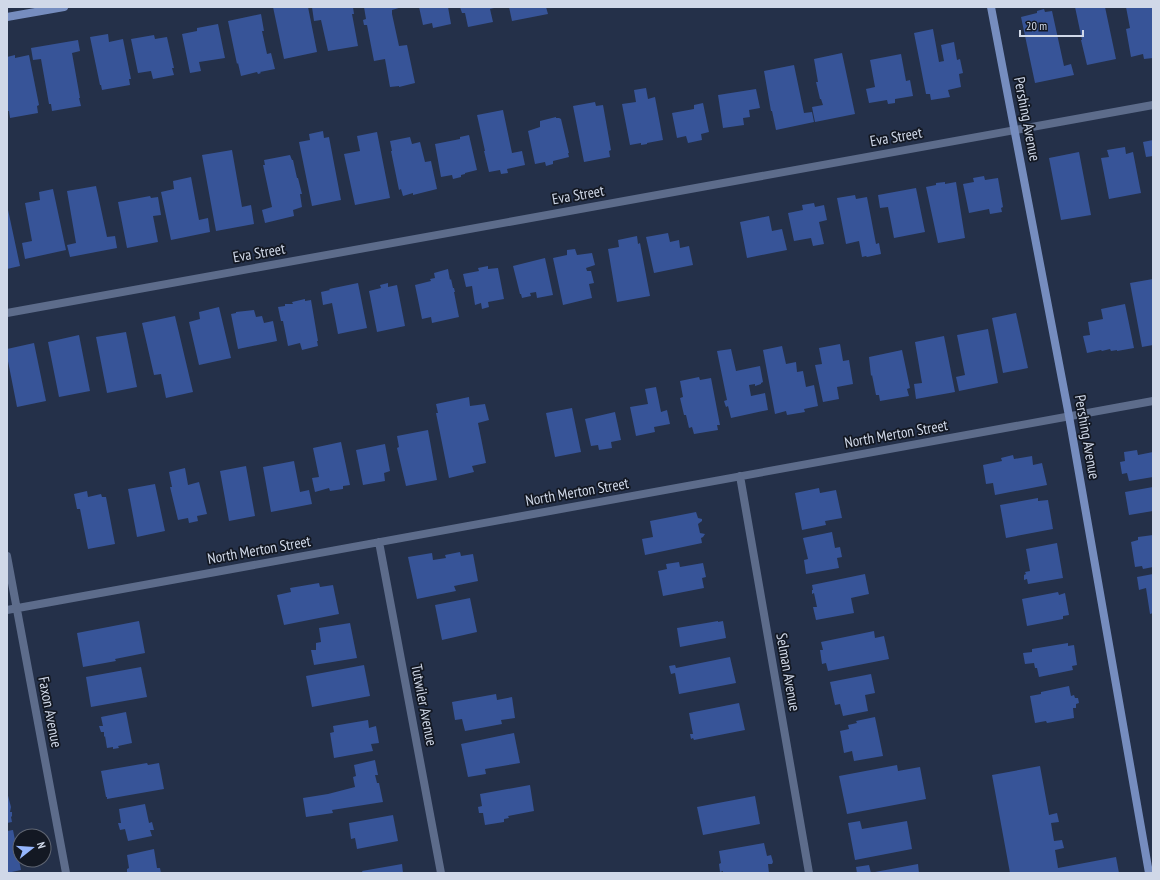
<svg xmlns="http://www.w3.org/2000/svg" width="1160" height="880" font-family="'PT Sans Narrow',sans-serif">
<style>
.building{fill:#375498}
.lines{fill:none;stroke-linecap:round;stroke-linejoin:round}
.street{stroke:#5d6c8b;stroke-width:8}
.secondary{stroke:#768dbf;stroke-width:8}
.labels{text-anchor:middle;stroke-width:3.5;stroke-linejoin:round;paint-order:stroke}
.street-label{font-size:15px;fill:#d0d8e8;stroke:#131823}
</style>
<rect width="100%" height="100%" fill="#243049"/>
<path class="building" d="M273,7h35l9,45 -33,7z
M312,7h41l1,7h-2l6,32 -30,5 -7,-31 -7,1z
M364,7h38l-10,3v4l7,32 8,-1 8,38 -16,4v-1l-9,1 -5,-28 -11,2 -7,-36h-3l-1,-5 3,-1z
M419,7h29l3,17 -18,4 -1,-5 -9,2z
M460,7h34v1l-4,1 3,13 -25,5 -3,-14h-3z
M509,7h37l2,7 -36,7z
M1075,7h30l11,52 -29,6 -6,-25h1z
M1126,7h27v51l-9,1 -1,-5 -12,3 -5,-28 4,-1z
M1044,9l1,3 7,-1 12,55 7,-2 3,11 -39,8 -14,-66 16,-4v-2z
M261,14l3,17h-2l5,23 4,-1 4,16 -15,3 1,1 -3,1 -1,-2 -16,4 -3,-13 -1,1 -9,-43z
M218,24l7,34 -26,4 2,9 -11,2 -8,-39 15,-3v-3z
M933,29l6,33 5,-1 -3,-16 13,-3 3,18 3,-1 3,14 -4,1 2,13 -13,3 2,7 -19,3 -1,-6h-4l-12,-61z
M108,34l1,8 14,-3 8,40h-2l1,6 -28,5 -1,-5h-1l-10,-48z
M154,35l1,4 12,-2 7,31h-2l2,7 -21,4 -2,-8 -13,2 -7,-34z
M78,40l2,11 -8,2 8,45h-1l2,8 -29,5 -1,-7h-2l-8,-45 -8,1 -2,-12z
M842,53l13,61 -40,8 -3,-15 11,-2 -2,-6h-1l-4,-17h2l-4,-23z
M901,54l5,27 4,-1 3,16 -18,3v4l-7,1 -1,-4 -18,3 -3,-14 9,-2 -5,-27z
M15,55v3l14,-3 10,50 -2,1 1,7 -28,5 -1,-7h-1l-1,-3v-51z
M794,65l10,48 8,-1 2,10 -38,8 -4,-19h-1l-7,-40z
M646,88l2,11 7,-2 8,43 -16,3v1l-6,1v-2l-11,2 -8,-41 14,-2 -2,-12z
M756,89l4,19 -11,2 1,7 -7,1 1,7 -21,3 -5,-33z
M595,102l1,4 7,-1 8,45 -2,1 1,6 -26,5 -11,-56z
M703,103l6,29 -8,2 1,6 -14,3 -2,-7 -9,2 -5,-25 22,-4v-4z
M503,110l9,43 10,-2 3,14 -18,4 1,4 -7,1 -1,-4 -11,2 -5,-21h1l-8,-36z
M556,117v1h3l2,1 8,34h-1l1,4 -16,4v3l-7,2 -1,-4 -10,2 -7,-33 12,-4v-6z
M323,131l1,7 5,-1 12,63 -29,6 -13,-64 11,-2 -1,-6z
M377,132l13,66 -35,7 -11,-51 16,-3 -3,-15z
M469,135l8,35 -12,3v1l-4,1v2l-8,2 -1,-4 -11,2 -6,-33 25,-5v-2z
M410,137l2,7 8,-2 5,20 6,-1 6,28 -24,6v-2l-10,3 -2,-7 -2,1 -8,-39h1l-2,-10z
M1153,140v16l-7,1 -3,-15z
M1125,147l1,7 7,-2 8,41 -32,6 -8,-41 8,-1 -2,-7z
M232,150l10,57 9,-2 3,19 -38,7 -14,-76z
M1079,152l12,63 -30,5 -12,-62z
M290,155l2,5h1l4,18h1l4,16h-2l2,13 -9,3 1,6 -29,7 -3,-13 10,-3 -9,-42h2l-1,-5z
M984,176l1,4 13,-2 5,29 -2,1 1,4 -12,2 -1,-5 -20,4 -6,-29 11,-2 -1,-4z
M191,177l8,43 9,-2 2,14 -39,8 -10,-48 13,-3 -1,-8z
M945,182v2l11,-2 9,56 -27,5 -12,-56 10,-2v-2z
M96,186l11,51 8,-1 2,12 -47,9 -3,-12 9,-2 -9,-52z
M916,188l9,44 -31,6 -6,-31 -8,1 -2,-13z
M53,189l13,61 -41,9 -3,-16 10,-2 -7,-38 15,-3 -1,-8z
M855,195l1,4 11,-2 9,47 3,-1 2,11 -14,3 -1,-1 -4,1 -3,-16 -13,3 -9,-46z
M150,196l1,2 7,-1 3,18 -8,1 5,26 -31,6 -9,-46z
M814,203l1,4 9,-2 3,15 -8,2 5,22 -11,2 -2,-8 -17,3 -6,-28 15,-3 -1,-5z
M7,205l13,61 -13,3z
M769,216l3,15 10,-2 5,21 -40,8 -7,-36z
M668,233l2,9 9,-2 1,8 9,-2 4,19 -39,8 -8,-36z
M637,236l1,8 2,-1 10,53 -33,6 -9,-53 11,-2 -1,-7z
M575,249l2,6 15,-2 3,12 -9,3 1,3h4l3,12 -5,1 3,14 -29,7 -10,-47 14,-3v-5z
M545,258l8,37 -16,3 -1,-6 -6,1 1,3 -9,2 -1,-4h-1l-7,-28z
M488,266v3l10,-1 6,31 -16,3 1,5 -7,2 -1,-6 -6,2 -3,-19 -6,1 -3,-13 16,-3 -1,-3z
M448,269l2,11 1,-1 2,9h1l1,4h-1l5,25 -27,6 -1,-6 -9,2 -7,-34 16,-4 -1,-2 5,-1 -1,-5z
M1153,279v66l-11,2 -12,-64z
M358,283l9,45 -29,6 -6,-31 -9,2 -2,-13 9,-2 -1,-1z
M388,283v4l9,-2 8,41 -28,6 -8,-41 12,-3 -1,-3z
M305,299v2l6,-1 7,41h-1l1,5 -16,4 -2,-7 -12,3 -5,-25h-2l-3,-14 7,-1v-2h8l-1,-2z
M1125,304l9,44 -17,3v-1l-6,1 -1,-2 -8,2 -1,-1 -14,3 -4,-17 7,-1 -2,-13 15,-3 -2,-10z
M219,307l12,51 -32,7 -10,-43 11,-3 -1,-7z
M254,310l2,7 6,-1 2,7 9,-2 4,20 -39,8 -7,-35 5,-1v-1z
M1016,313l12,55 -25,5 -11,-55z
M175,316l18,76 -27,6 -5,-24 -7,1 -12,-52z
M988,329l10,54 -39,8 -3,-14 9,-2 -8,-40z
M126,332l11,55 -30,6 -11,-56z
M79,335l11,56 -31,6 -11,-55z
M944,336l11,56 -39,7 -2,-15 8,-1 -7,-41z
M34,343l12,58 -29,6 -10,-51v-7z
M840,344l3,17 6,-1 4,24 -16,3 2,12 -16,3 -8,-37 7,-1 -3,-16z
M782,346l4,18 10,-2 1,10 6,-1 3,16 8,-2 4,21 -14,3 1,3 -18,3 -1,-4 -11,3 -12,-64z
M731,349l5,22 24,-5 3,16 -2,1v1l-6,2v-2l-6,1 2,11 14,-3 3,17 -37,8 -3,-12 -2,1 -2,-6 3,-1 -10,-49z
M902,350l8,38 -3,1 2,7 -29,5 -1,-6h-3l-4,-20 -1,1 -2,-19z
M699,377l1,3 11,-2 9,47h-3l1,5 -24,4 -2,-7 -3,1 -3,-13h-2l-4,-17 3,-1 -3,-16z
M656,387l5,25 6,-2 3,14 -16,3 1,5 -19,4 -6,-29 18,-3 -3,-15z
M469,397l1,9 15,-2 4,16 -11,3 8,40 -14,3 2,6 -25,6 -13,-65h2l-2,-9z
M572,408l9,44 -26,5 -9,-44z
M615,412l6,28 -10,2 1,6 -13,2 -1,-5 -7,1 -6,-27z
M428,430l9,50 -31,6 -9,-38 2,-1 -2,-11z
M341,442l9,43 -7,1v3l-13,2 -1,-3 -14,4 -3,-14 7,-1 -6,-29z
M385,444l5,27 -6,2 1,8 -22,4 -7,-35z
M1137,450l1,5 15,-3v25l-24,4 -2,-8 -5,1 -2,-12 5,-1 -1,-9z
M1013,455l1,4 18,-3 1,9 9,-2 5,22 -52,10 -2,-12 -7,1 -3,-19 19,-4 -1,-3z
M294,461l6,31 9,-2 3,14 -41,8 -8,-45z
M246,466l9,50 -26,5 -9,-50z
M185,468l3,17 11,-3 8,32 -10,2 1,5 -9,2 -1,-5 -10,2 -8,-33h2l-3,-15z
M155,484l10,47 -28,6 -9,-48z
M1153,487v24l-24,4 -4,-23z
M819,488l1,5 16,-3 6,28 -17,3 1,4 -24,5 -7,-37z
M87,491l1,6 13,-3 1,3h4l9,47 -27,5 -8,-40h-3l-3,-15z
M1038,498v3l10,-1 5,29 -47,9 -6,-33z
M696,512l2,6 4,1v2l-4,3 2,9 5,1 -2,3 -2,1 1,5 -57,12 -3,-16 11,-2 -3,-16z
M832,532l3,16 5,-1 2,10 -5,1 2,10 -33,6 -2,-14 4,-1 -5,-21z
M1153,535v32l-10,2 -1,-3 -7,1 -4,-25 7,-2v-3z
M1057,543l6,35 -35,6 -1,-5 -3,1v-5l2,-1 -1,-2 5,-1 -4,-22z
M460,552l1,4 12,-2 5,27 -24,5 2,5 -39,8 -9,-42 24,-4 1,7 13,-2 -1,-3z
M679,562l1,5 23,-4 3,14 -4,1 2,10 -41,8 -5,-25 9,-2 -1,-5z
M865,574l4,20 -18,4 3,15 -38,7 -3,-13h4l-3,-14 -2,1v-4h1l-1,-5z
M1153,574v39l-3,1 -4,-26 -7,2 -2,-13z
M319,583l1,4 13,-2 6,29 -55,11 -7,-30 14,-3 -1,-4z
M1058,592l1,3 6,-2 4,22 -6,1v3l-36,7 -5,-27z
M470,598l7,34 -35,8 -7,-35z
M139,621l6,32 -30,6 1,2 -33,6 -6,-34z
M718,621v1l5,-1 3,17 -46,9 -3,-19z
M350,623l7,35 -43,7 -3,-15h5v-7l5,-1 -2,-14z
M874,631l1,7 9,-2 5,23 -61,12 -2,-8 -4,1 -2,-14h3l-2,-8z
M1068,643v3l6,-1 3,20 -5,1 1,4 -34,7 -2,-9h-2l-1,-5 -9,1 -2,-11 9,-1v-3z
M730,657l6,26 -57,11 -4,-21 -4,1 -2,-8 6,-1 1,3z
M364,665l6,31 -58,11 -6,-31z
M141,667l6,30 -56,10 -5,-30z
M871,674l4,19 -10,2 3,16 -25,5 -3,-12 -5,1 -5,-23z
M1069,686l2,10 3,-1 1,3h3l1,5 -3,1v4h-3l1,10 -27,5 -1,-2 -11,2 -5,-27 11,-2v-2z
M496,694l1,6 15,-3 3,21 -14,2 1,4 -37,7 -3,-12 -7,1 -3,-18z
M739,703l6,27 -51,10 -1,-2 -2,1 -1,-5h3l-4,-21z
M126,712l6,31 -14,3 1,2 -6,1v-2l-6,1 -2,-12 -1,1v-5h-3l-2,-6h4l-2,-9z
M875,717l8,39 -29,5 -2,-10 -8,2 -4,-22 9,-2 -1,-4 9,-2 -1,-2z
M368,720l1,8 7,-2 3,17 -8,1 2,7 -39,7 -4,-25 4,-1 -1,-6z
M514,733l6,30 -35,6 1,5 -18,3 -7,-33z
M375,760l3,15h-3l2,8h2l4,19 -51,8 1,3 -27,4 -3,-19 25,-4 27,-7 -2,-10 3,-1 -2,-11z
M147,763l1,2 11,-2 5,26 -57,10v-2h-1l-5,-26z
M897,765l1,6 22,-4 6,32 -79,15 -8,-38z
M1040,766l9,49 8,-2 2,9 -8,1 3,18 8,-1 2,8 -9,2 3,18 58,-11 3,16h-109l-18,-98z
M530,785l4,26 -26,5 1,2 -5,1v3l-19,3 -2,-12h-4l-1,-6 4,-1 -2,-12z
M7,792l4,15 -1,5h2v4l-1,1 1,5 -5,1z
M755,796l5,28 -57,11 -6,-28z
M145,804l4,19 3,-1 2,8h-4l2,6 -24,5 -3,-12 -5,1 -2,-7h3l-2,-14z
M393,815l5,26 -41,8 -2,-11 -4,1 -2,-16z
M860,821l2,8 45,-8 5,28 -57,11 -7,-37z
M13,830l8,40 -14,3v-42z
M764,843l3,13 4,-1 2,7 -1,2h-4l1,9h-46v-2l-3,1 -1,-8 2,-1 -2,-12z
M154,849l3,19h3l1,5h-34v-4l2,-1 -2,-13z
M402,864l1,9h-40l-1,-2z
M918,864l1,9h-44v-1z
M869,865l2,8h-14l-1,-6z"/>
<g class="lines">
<path class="street" d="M7,313l1146,-208
M740,476l69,397
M379,542l62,331
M7,556l59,317
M7,610l1146,-209"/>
<path class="secondary" d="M991,7l78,409 80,457
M7,17l57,-10"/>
</g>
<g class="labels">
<g class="street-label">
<text transform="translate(1027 119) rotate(79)" y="5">Pershing Avenue</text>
<text transform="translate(896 137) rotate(-10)" y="5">Eva Street</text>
<text transform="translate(578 195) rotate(-10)" y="5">Eva Street</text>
<text transform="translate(259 253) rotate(-10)" y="5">Eva Street</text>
<text transform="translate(896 434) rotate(-10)" y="5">North Merton Street</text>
<text transform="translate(1087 437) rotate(80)" y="5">Pershing Avenue</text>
<text transform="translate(577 492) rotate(-10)" y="5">North Merton Street</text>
<text transform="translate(259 550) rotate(-10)" y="5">North Merton Street</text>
<text transform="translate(788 672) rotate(80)" y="5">Selman Avenue</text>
<text transform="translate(424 705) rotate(79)" y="5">Tutwiler Avenue</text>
<text transform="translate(50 712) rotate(79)" y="5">Faxon Avenue</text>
</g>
</g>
<rect width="1160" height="880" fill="none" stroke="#d0d8e8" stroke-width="16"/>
<g transform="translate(32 848) rotate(73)"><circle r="19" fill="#131823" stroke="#5f6572"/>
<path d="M0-3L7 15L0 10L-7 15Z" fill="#95b6fd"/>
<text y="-6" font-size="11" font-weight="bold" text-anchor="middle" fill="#d0d8e8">N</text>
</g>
<path d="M1020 30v6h63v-6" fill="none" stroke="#d0d8e8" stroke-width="2"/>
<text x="1026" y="30" font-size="12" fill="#d0d8e8" stroke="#131823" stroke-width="3" paint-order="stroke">20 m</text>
</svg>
